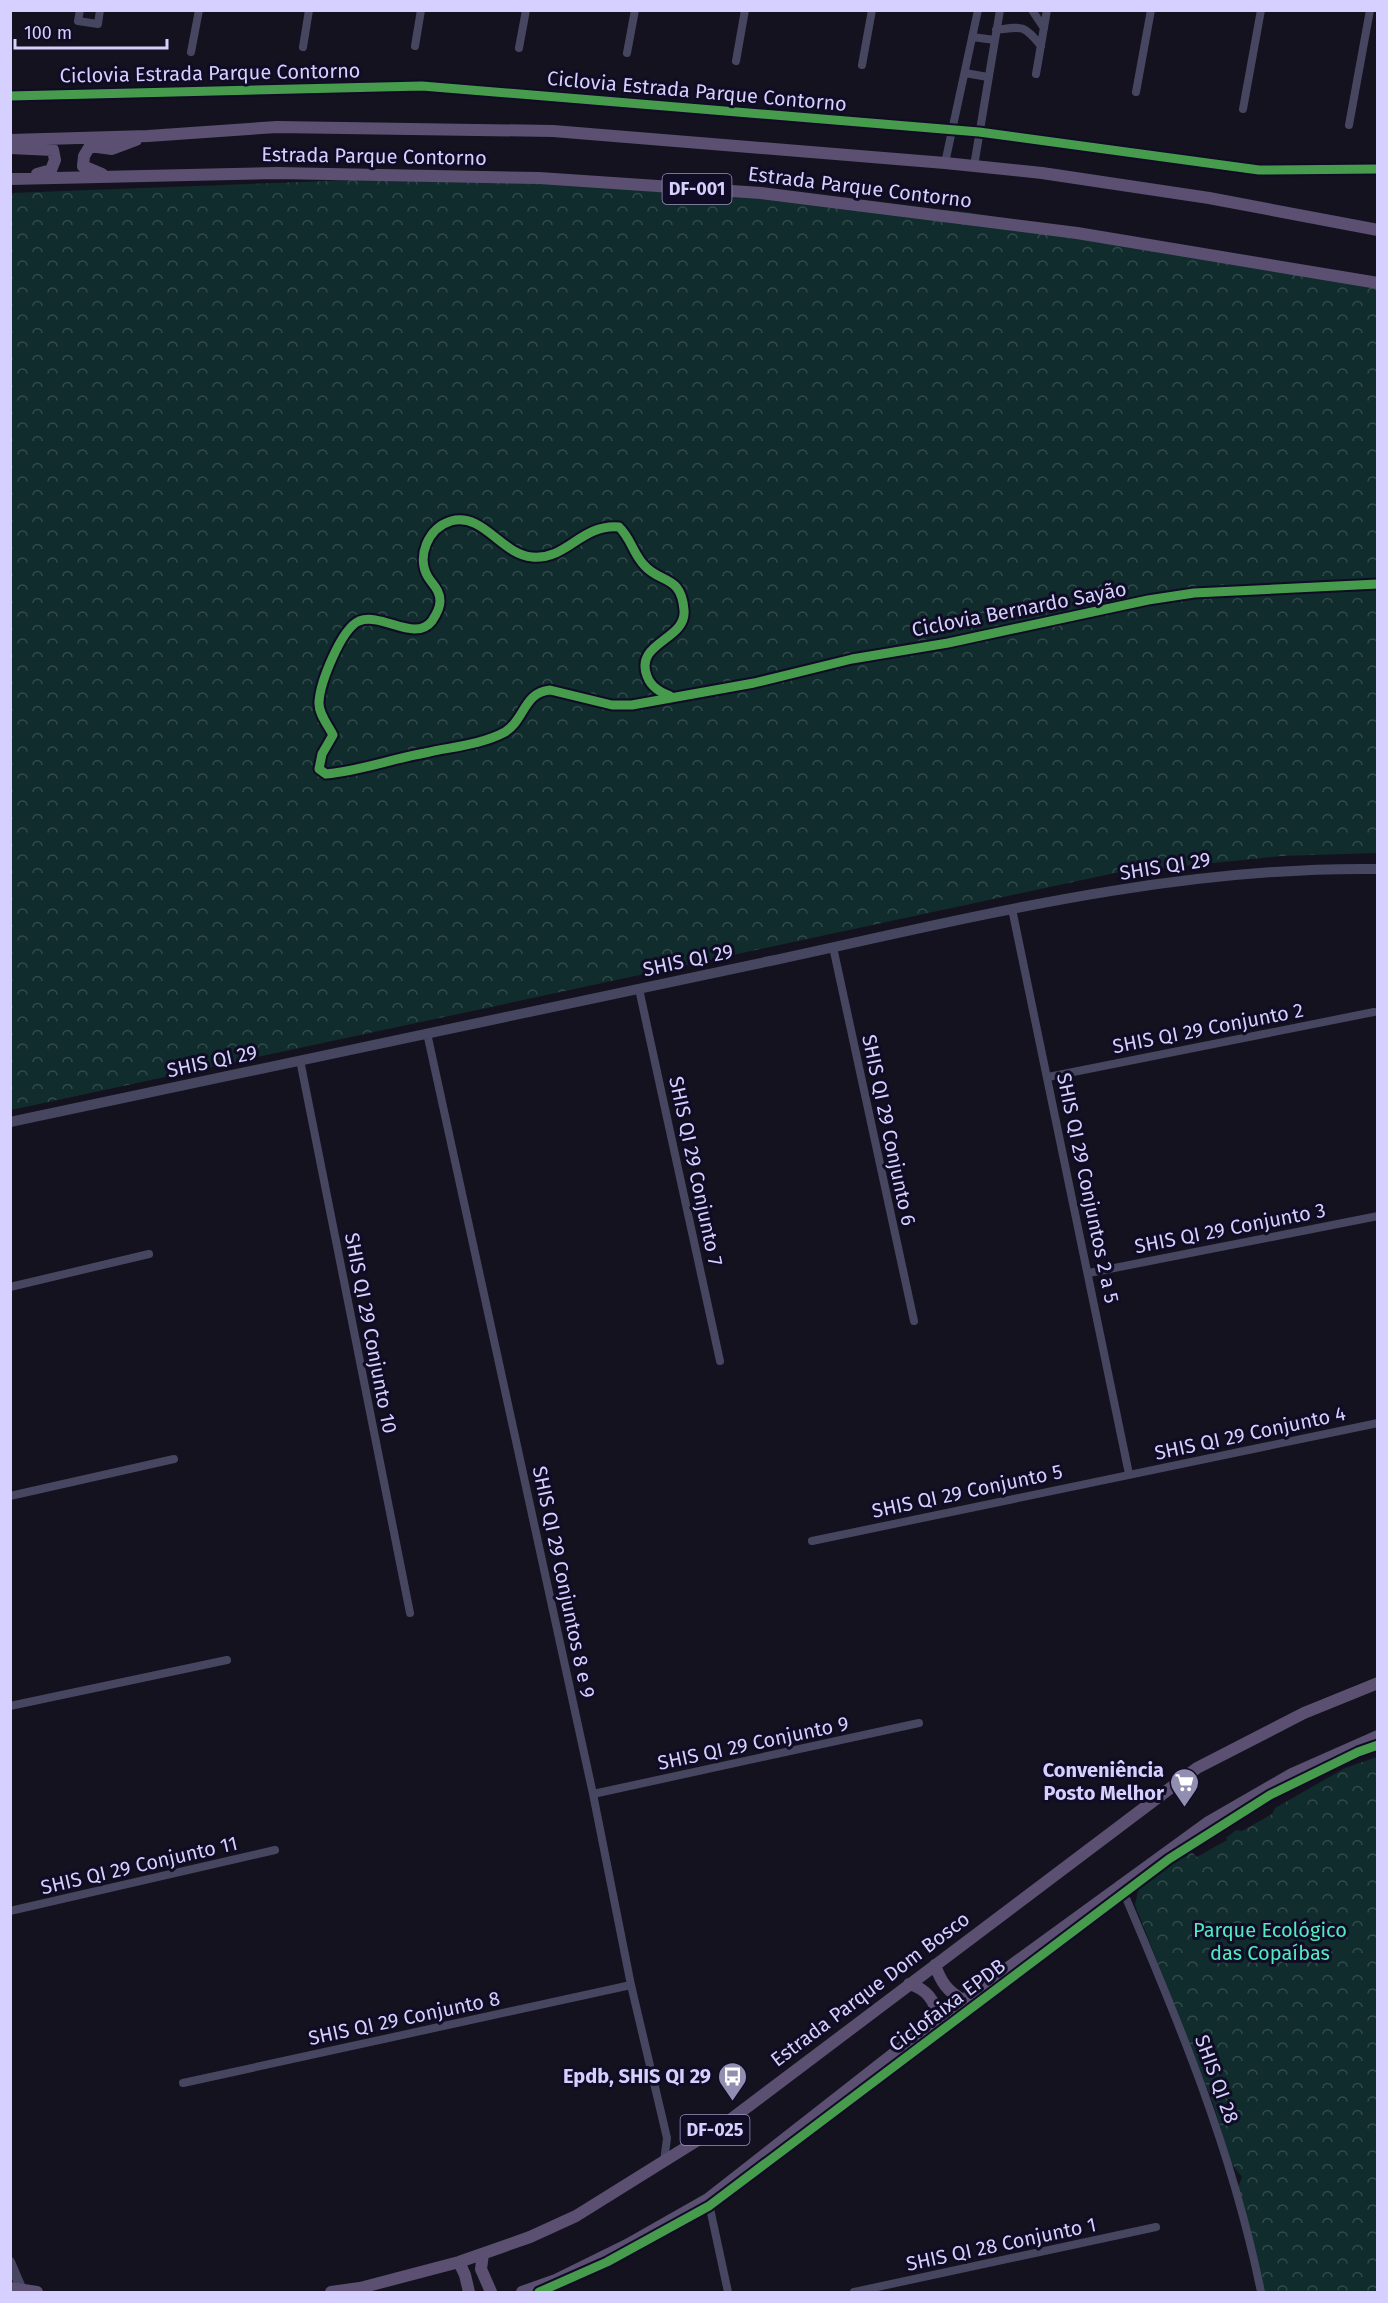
<svg xmlns="http://www.w3.org/2000/svg" width="1388" height="2303" font-family="'Fira Sans',sans-serif">
<style>
.forest{fill:url(#forest-crowns)}
.lines{fill:none;stroke-linecap:round;stroke-linejoin:round}
.minor{stroke:#464661;stroke-width:8}
.tertiary{stroke:#464661;stroke-width:10}
.primary{stroke:#5b5071;stroke-width:12}
.cycleway-casing{stroke:#100c25;stroke-width:13}
.cycleway{stroke:#469c4c;stroke-width:9}
.labels{text-anchor:middle;stroke-width:6;stroke-linejoin:round;paint-order:stroke}
.shield{fill:#100c25;stroke:#9a95be;stroke-width:1.5}
.shield-label{font-size:18px;font-weight:bold;fill:#d5d0ff}
.street-label{font-size:20px;fill:#d5d0ff;stroke:#100c25}
.poi-label{font-size:20px;font-weight:bold;fill:#d5d0ff;stroke:#100c25;text-anchor:end}
.park-label{font-size:20px;fill:#51eac1;stroke:#100c25}
</style>
<defs>
<pattern id="forest-crowns" width="20" height="18" patternUnits="userSpaceOnUse" patternTransform="scale(1.5)"><rect width="20" height="18" fill="#102c2c"/><path d="M2 6a3 3 0 1 1 6 0M12 15a3 3 0 1 1 6 0" fill="none" stroke="#324a4c"/></pattern>
</defs>
<rect width="100%" height="100%" fill="#14121f"/>
<path class="forest" d="M463,176l504,36 410,71v570l-96,3 -166,17 -1104,237 -1,-917z
M1377,1757v535h-116l-24,-102 5,-13 -11,-14 -18,-60 -78,-198 4,-19 42,-35 6,-3 10,9 30,-17 -1,-2 10,-8 6,1 30,-17 3,-6 70,-40z"/>
<g class="lines">
<path class="minor" d="M80,10l-2,11 20,3 2,-14
M1032,10l12,18
M996,30c27,-4 28,-5 45,16
M972,37l23,3
M415,46l6,-36
M303,47l6,-37
M519,48l7,-38
M191,52l8,-42
M627,53l8,-43
M736,61l9,-51
M862,65l10,-55
M965,73l23,4
M1036,74l11,-64
M1136,92l15,-82
M1243,109l18,-99
M1349,125l21,-115
M945,163l33,-153
M974,166l26,-156
M1012,909l117,565
M833,947l81,374
M639,989l81,372
M427,1033l166,761 38,191 36,153 -3,24
M300,1060l110,553
M1048,1077l326,-65
M1089,1273l289,-57
M10,1287l139,-33
M10,1496l164,-37
M812,1541l566,-118
M10,1706l217,-46
M593,1794l326,-71
M1120,1884c57,133 112,265 141,408
M10,1911l265,-61
M183,2083l448,-98
M708,2199l20,93
M854,2292l302,-65"/>
<path class="tertiary" d="M10,1122c254,-54 507,-108 760,-161 200,-43 402,-95 608,-92
M10,2262l12,28"/>
<path class="primary" d="M10,140l138,-4 129,-9 276,4 392,32 97,10 167,25 169,32
M10,148l43,2 2,10 -4,10 -14,4
M102,174l-19,-8 1,-10 6,-10 22,3 24,-9
M10,179l267,-6 262,5 222,15 316,40 301,50
M935,1965c6,17 12,26 28,35
M909,1984c18,5 25,16 30,34
M483,2254l-2,15 10,23
M459,2262l6,13 4,17
M10,2288l27,4
M331,2292l29,-4 99,-26 71,-25 46,-21 154,-96 467,-352 107,-55 74,-30
M522,2292l34,-12 71,-35 81,-46 231,-181 268,-195 85,-49 86,-38"/>
<defs>
<path id="cycleway" d="M10,96l412,-10 557,46 280,38 119,-1
M670,696c-10,-4 -19,-9 -23,-20 -13,-34 40,-36 37,-66 -3,-36 -24,-26 -40,-45 -11,-11 -13,-27 -25,-38 -39,-3 -51,33 -87,30 -30,-2 -49,-45 -81,-36 -23,7 -35,36 -23,56 5,8 12,13 12,24 0,7 -4,14 -8,20 -17,22 -50,-9 -73,0 -18,8 -39,62 -40,81 -1,11 9,23 14,33l-11,19 -3,15 7,5c34,-3 65,-15 99,-21 25,-6 56,-8 80,-21 19,-11 19,-40 45,-42l62,15h20l122,-22 98,-24 96,-16 200,-43 46,-7 184,-9
M539,2292l68,-30 102,-56 460,-347 101,-64 88,-43 20,-7"/>
</defs>
<use href="#cycleway" class="cycleway-casing"/>
<use href="#cycleway" class="cycleway"/>
</g>
<defs>
<symbol id="supermarket-pin" viewBox="-11 -11 22 30"><path d="M0 17L-7.5 6A9.5 9.5 0 1 1 7.5 6Z" fill="#918eb1" stroke="#100c25"/><path d="M-6-5.5h2.5l.6 2H6L4.5 2H-2.5L-4.4-4H-6ZM-1.5 3.2a1.3 1.3 0 1 0 .1 0ZM3 3.2a1.3 1.3 0 1 0 .1 0Z" fill="#fff"/></symbol>
<symbol id="bus-pin" viewBox="-11 -11 22 30"><path d="M0 17L-7.5 6A9.5 9.5 0 1 1 7.5 6Z" fill="#918eb1" stroke="#100c25"/><path d="M-5-6H5V4H4V6H2V4H-2V6H-4V4H-5ZM-3.5-4V0h7V-4ZM-3.5 1.2v1.5H-2V1.2ZM2 1.2v1.5H3.5V1.2Z" fill="#fff"/></symbol>
</defs>
<g fill-rule="evenodd">
<use href="#supermarket-pin" x="1168" y="1766" width="33" height="45"/>
<use href="#bus-pin" x="716" y="2060" width="33" height="45"/>
</g>
<g class="labels">
<g class="shield">
<rect x="662.5" y="174" width="69" height="30" rx="4.5"/>
<rect x="680.5" y="2115" width="69" height="30" rx="4.5"/>
</g>
<g class="shield-label">
<text x="697" y="195">DF-001</text>
<text x="715" y="2136">DF-025</text>
</g>
<g class="street-label">
<text transform="translate(210 73) rotate(-1)" y="7">Ciclovia Estrada Parque Contorno</text>
<text transform="translate(697 91) rotate(5)" y="7">Ciclovia Estrada Parque Contorno</text>
<text transform="translate(374 156) rotate(1)" y="7">Estrada Parque Contorno</text>
<text transform="translate(860 187) rotate(7)" y="7">Estrada Parque Contorno</text>
<text transform="translate(1019 609) rotate(-11)" y="7">Ciclovia Bernardo Sayão</text>
<text transform="translate(1165 866) rotate(-9)" y="7">SHIS QI 29</text>
<text transform="translate(688 960) rotate(-12)" y="7">SHIS QI 29</text>
<text transform="translate(1208 1028) rotate(-11)" y="7">SHIS QI 29 Conjunto 2</text>
<text transform="translate(212 1061) rotate(-12)" y="7">SHIS QI 29</text>
<text transform="translate(889 1130) rotate(78)" y="7">SHIS QI 29 Conjunto 6</text>
<text transform="translate(696 1171) rotate(78)" y="7">SHIS QI 29 Conjunto 7</text>
<text transform="translate(1088 1188) rotate(78)" y="7">SHIS QI 29 Conjuntos 2 a 5</text>
<text transform="translate(1230 1228) rotate(-11)" y="7">SHIS QI 29 Conjunto 3</text>
<text transform="translate(371 1333) rotate(79)" y="7">SHIS QI 29 Conjunto 10</text>
<text transform="translate(1250 1433) rotate(-12)" y="7">SHIS QI 29 Conjunto 4</text>
<text transform="translate(967 1491) rotate(-12)" y="7">SHIS QI 29 Conjunto 5</text>
<text transform="translate(564 1582) rotate(78)" y="7">SHIS QI 29 Conjuntos 8 e 9</text>
<text transform="translate(753 1743) rotate(-12)" y="7">SHIS QI 29 Conjunto 9</text>
<text transform="translate(139 1865) rotate(-13)" y="7">SHIS QI 29 Conjunto 11</text>
<text transform="translate(870 1989) rotate(-37)" y="7">Estrada Parque Dom Bosco</text>
<text transform="translate(947 2005) rotate(-37)" y="7">Ciclofaixa EPDB</text>
<text transform="translate(404 2018) rotate(-12)" y="7">SHIS QI 29 Conjunto 8</text>
<text transform="translate(1217 2079) rotate(70)" y="7">SHIS QI 28</text>
<text transform="translate(1001 2244) rotate(-12)" y="7">SHIS QI 28 Conjunto 1</text>
</g>
<g class="poi-label">
<text x="1164" y="1777">Conveniência<tspan x="1164" dy="23">Posto Melhor</tspan></text>
<text x="711" y="2083">Epdb, SHIS QI 29</text>
</g>
<g class="park-label">
<text x="1270" y="1937">Parque Ecológico<tspan x="1270" dy="23">das Copaíbas</tspan></text>
</g>
</g>
<rect width="1388" height="2303" fill="none" stroke="#d5d0ff" stroke-width="24"/>
<path d="M15 39v9h152v-9" fill="none" stroke="#d5d0ff" stroke-width="3"/>
<text x="24" y="39" font-size="18" fill="#d5d0ff" stroke="#100c25" stroke-width="4.5" paint-order="stroke">100 m</text>
</svg>
